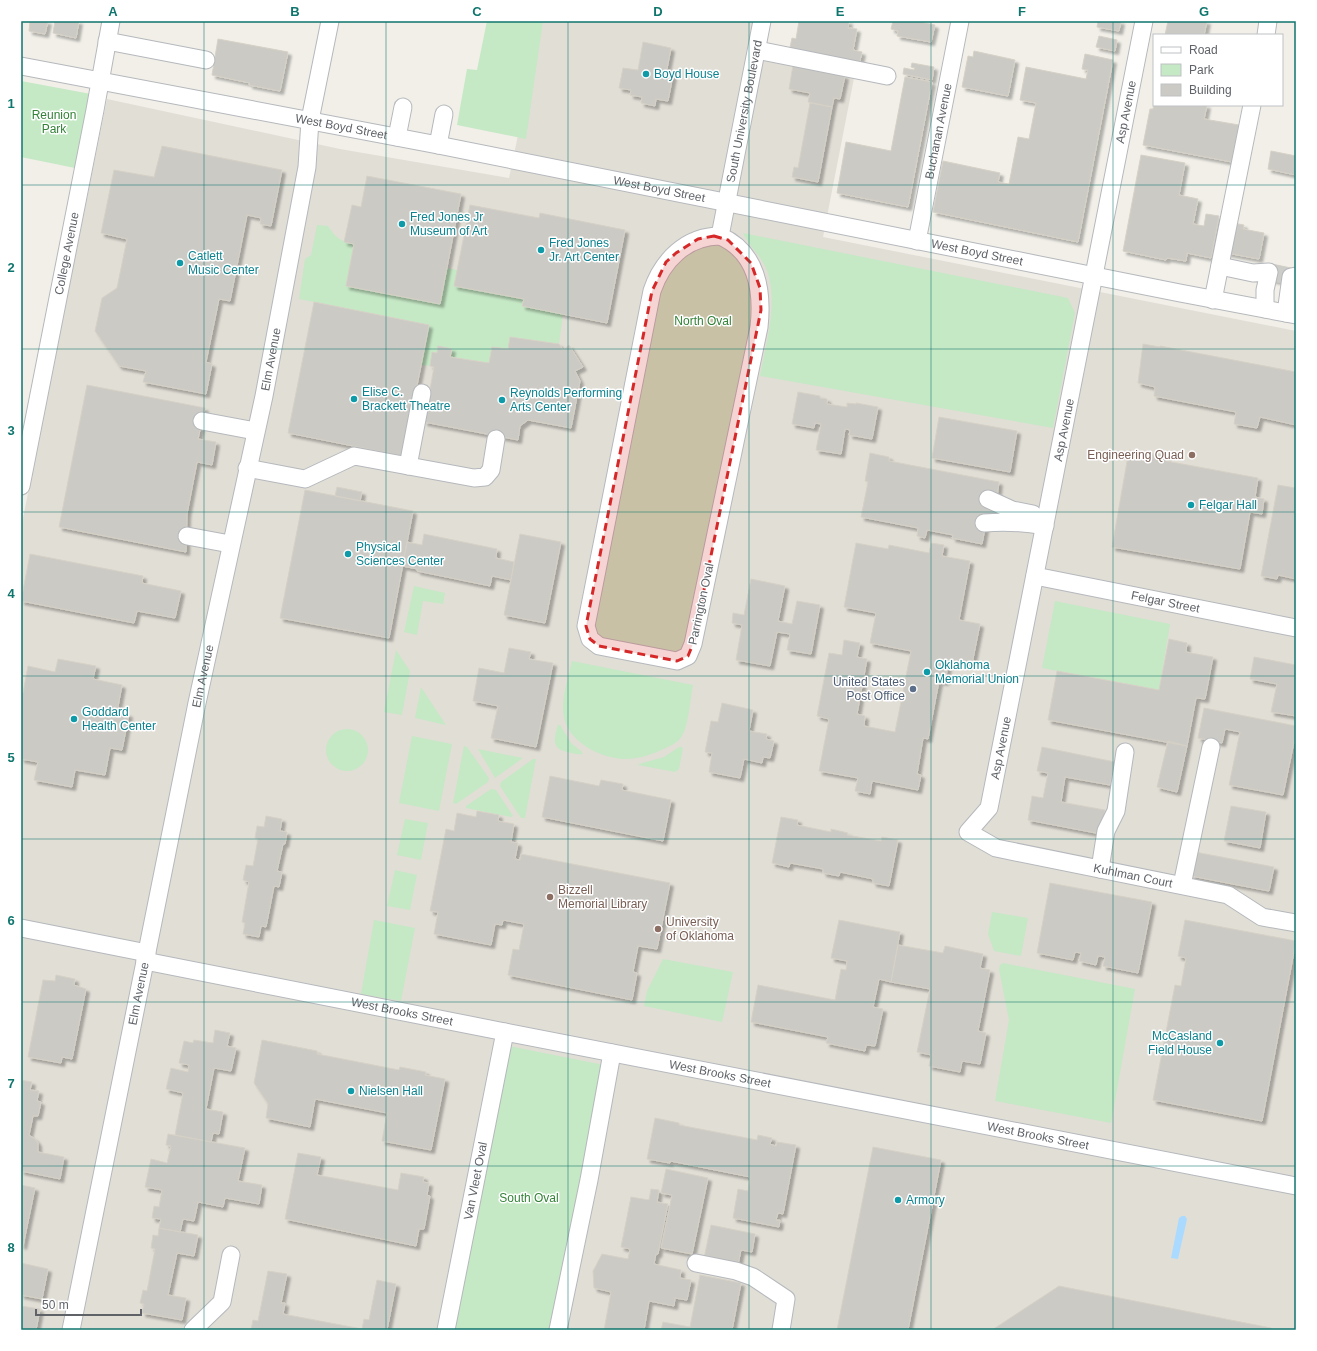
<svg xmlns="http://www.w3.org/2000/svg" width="1317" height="1351" font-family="Arial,sans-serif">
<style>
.education{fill:#e1ded6}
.green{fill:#c5e8c5}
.water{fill:#aadaff}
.building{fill:#cccac5;stroke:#d6d1c6;filter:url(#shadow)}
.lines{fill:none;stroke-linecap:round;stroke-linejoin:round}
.minor-tunnel{stroke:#ccccc8;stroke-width:17;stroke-dasharray:17 8;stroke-linecap:butt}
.minor-casing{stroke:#b5b8bc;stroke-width:19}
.minor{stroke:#fff;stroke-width:17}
.marked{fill:#d62828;fill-opacity:0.2;stroke:#d62828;stroke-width:3;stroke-dasharray:8 5;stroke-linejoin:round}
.grid{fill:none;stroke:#0f766e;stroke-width:1;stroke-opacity:0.55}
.culture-dot{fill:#0f9aa8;stroke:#fff;stroke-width:1.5}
.education-dot{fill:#8d6e63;stroke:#fff;stroke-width:1.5}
.service-dot{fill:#5c6f8a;stroke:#fff;stroke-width:1.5}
.labels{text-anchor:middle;stroke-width:3;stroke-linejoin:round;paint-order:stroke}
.culture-label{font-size:12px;fill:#0d838f;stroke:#fff;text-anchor:start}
.street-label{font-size:12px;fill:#5f6368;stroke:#fff}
.park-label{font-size:12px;fill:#348238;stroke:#fff}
.education-label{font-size:12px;fill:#785e54;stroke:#fff;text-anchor:start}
.service-label{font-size:12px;fill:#4e5e75;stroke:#fff;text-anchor:end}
.neatline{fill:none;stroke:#0f766e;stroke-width:1.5}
.grid-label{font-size:13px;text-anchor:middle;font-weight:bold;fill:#0f766e}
</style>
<defs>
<filter id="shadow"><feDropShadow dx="3.5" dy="3.5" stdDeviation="1" flood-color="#0004"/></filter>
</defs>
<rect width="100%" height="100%" fill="#f1efe8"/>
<path class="education" d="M542,21h213l-6,31 106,21 -32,164 473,94v999h-1275v-802l86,-429 233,50 169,29z"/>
<path class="green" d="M487,21h56l-17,118 -69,-14 10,-56 10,1z
M21,81l70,13 -11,75 -59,-12z
M317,225l11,1c8,12 12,15 26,18l-8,42 94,18 7,-36 10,2 -2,16 69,13 -1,7 40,8 -4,30 -49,-7 -2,12 -16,-2 -3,16 -39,-6 2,-8 -14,-3 -1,7 -5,-1 -2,14 -9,-1 8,-40 -130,-26 6,-40 6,-4z
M743,233l325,65 7,15 -22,115 -293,-52c6,-33 20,-78 5,-110 -6,-12 -17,-21 -22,-33z
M720,236l40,52 -72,368 -98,-17 76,-377z
M414,586l31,7 -2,11 -20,-3 -6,34 -13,-3z
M1055,601l115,23 -11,66 -117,-22z
M396,650l14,21 -8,44 -18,-3z
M572,661l121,24c-3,15 -4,39 -11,51 -5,8 -14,11 -23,15 -11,5 -23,8 -35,8 -22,-1 -49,-14 -58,-35 -8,-19 2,-43 6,-63z
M421,687l25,38 -31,-7z
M558,725h2l11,18 10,8 2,3c-5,1 -11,-1 -16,-2 -16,-3 -13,-14 -9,-27z
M326 750a21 21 0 1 1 42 0a21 21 0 1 1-42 0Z
M412,736l40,8 -13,67 -40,-8z
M464,746l3,1 22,31 -1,4 -32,22 -3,-1z
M679,747h2l2,1 -4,21 -4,3 -37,-7 1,-1 25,-7z
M478,749l45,9 -28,20z
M533,759h3l-11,59h-4l-21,-32 1,-4z
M491,789l5,1 17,26 -2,1 -45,-9v-2z
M405,819l23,4 -7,37 -24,-5z
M395,870l22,5 -7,35 -23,-4z
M992,912l36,6 -7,38 -27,-5 -6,-17z
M374,920l41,8 -14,73 -40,-7z
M663,959l70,13 -11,50 -78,-16 3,-15z
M1003,963l132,26 -24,134 -116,-22 14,-81 -10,-51 1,-4z
M509,1046l95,19 -52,265h-99z"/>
<path class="water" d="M1182,1216h3l2,3 -9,40 -7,-1 8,-40z"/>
<path class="building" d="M30,21h18l-3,13 -16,-3z
M55,21h24l-3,17 -23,-5z
M799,21h50l-1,7 9,1 -4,21 9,2 -3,13 -70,-13 3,-14 4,1z
M893,21h22l20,4 -4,17 -34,-6 1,-5 -7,-2z
M1098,21h23l-2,10 -22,-4z
M1168,21h39l-3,14h-39z
M1099,36l18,4 -2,11 -19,-4z
M218,39l70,13 -8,39 -31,-6 1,-2 -38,-8z
M643,42l28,6 -5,26 7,1 -5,26 -12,-2 -1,7 -14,-3 1,-6 -12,-2 1,-5 -12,-2 4,-20 15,2z
M974,51l41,9 -7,36 -46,-9 6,-31 5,1z
M1085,54l28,6 -35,182 -145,-30 10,-51 57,12 -2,9 11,2 9,-47 11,2 7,-36 -16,-3 6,-33 60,12 2,-9 -6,-1z
M912,63l22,4 -2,13 -29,-6 1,-6 10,2 1,-2 -4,-1z
M793,65l52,11 -5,23 -6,-1 -2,9 -24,-5 2,-9 -21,-4z
M905,77l27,5 -24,125 -71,-14 9,-51 45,9z
M810,103l22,4 -14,75 -26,-5 2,-10 4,1z
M1154,104v1h53l-3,14 35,6 -7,37 -89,-17 7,-36h3z
M162,146l120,24 -11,56 -11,-2 1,-6 -14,-3 -17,86 -11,-2 -13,63 6,2 -6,30 -63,-12 3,-11 -27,-5 -24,-35 7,-33 15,-10 10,-49 -26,-6 13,-63 40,7z
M1271,151l25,5v19l-28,-6z
M1141,155l44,8 -6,32 19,4 -5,25 11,2 2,-12 13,2 -8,42 -24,-5 -1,8 -19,-3 -1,2 -43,-9z
M367,176l94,18 -21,110 -94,-18 8,-42 -10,-2 8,-37 9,2z
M470,205l69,13 1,-5 85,17 -18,93 -85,-17 2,-7 -70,-13z
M1233,223l11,2 -1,4 21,4 -5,26 -32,-6z
M1272,264l19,4 -3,15 -19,-4z
M314,302l115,23 -26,131 -115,-23z
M510,337l49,7 4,6 6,-5 14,22 -8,4 5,10 -9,47 -43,-8 -8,6 -2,14 -94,-18 10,-55 -4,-1 2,-14 5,1 1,-7 14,3 -2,8 39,6 3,-16 16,2z
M1143,344l17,3v-1l136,26v53l-36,-8 -3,11 -23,-4 2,-12 -82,-16 1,-9 -17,-4z
M87,385l118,23 -7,31 18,3 -4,23 -15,-3 -10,52 -1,38 -127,-25z
M798,392l22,4v2l7,1v5l20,3v-4l9,1v-1l22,4 -6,32 -23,-4 1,-5 -5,-1 -4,25 -25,-4 5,-26 -6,-1 -1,5 -22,-4z
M939,417l78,14 -7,41 -78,-14z
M1129,450l37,6v5l92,17 -3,19 9,2 -2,15 -12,-2 -10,57 -128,-22z
M870,453l19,4v4l110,21 -5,38 -9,8 -3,16 -30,-6 1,-3 -26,-5 -2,8 -8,-2 1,-8 -57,-11 7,-35 -3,-1z
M1278,485l18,3v91l-18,-4 -1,4 -16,-3z
M337,487l25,5 -2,9 -25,-5z
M305,490l108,21 -24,127 -109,-20z
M424,534l73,15 -1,9 18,4 -3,18 -19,-4 -2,10 -73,-15v-2l-15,-3 5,-24 15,3z
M520,534l41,8 -16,81 -41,-8z
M856,543l32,6 1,-4 40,8 2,-10 13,2 -2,11 28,5 -11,59 21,4 -8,40 -23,-4 -4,22 -6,-1 -11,58 -5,-1 -6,36 4,1 -3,15 -46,-9 -2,13 -15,-3 3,-13 -39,-7 10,-52 -12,-3 12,-63 13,2 2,-15 16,3 -3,14 10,2 -10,55 8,2 -1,10 31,6 16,-81 -41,-8 6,-30 -32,-6z
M30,554l113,22 -1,7 39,8 -6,27 -38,-7 -3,12 -113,-22z
M751,579l34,7 -7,35 14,3 5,-23 23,4 -9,49 -24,-4 3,-16 -13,-2 -7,34 -34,-6 6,-35 -10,-2 1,-10 11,2z
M1169,639l18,4 -1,9 27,5 -8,42 -9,-1 -9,48 -139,-26 9,-49 102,19z
M509,648l22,4 -2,7 24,4 -17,84 -45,-9 7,-32 -25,-5 6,-33 25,5z
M1254,657l42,8v51l-25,-4 6,-28 -27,-5z
M58,659l38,7 -3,13 29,6 -5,27 12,2 -7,36 -12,-2 -5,27 -30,-5 -3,17 -38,-7 4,-18 -17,-3v-66h2l5,-27 27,6z
M722,703l31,7 -4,21 18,3 -1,5 8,2 -4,17 -7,-1 -1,6 -18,-4 -4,19 -31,-6 3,-19 -7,-1 6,-31 7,1z
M1204,708l92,18v17l-2,-1 -11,53 -54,-10 11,-53 -15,-3 -3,14 -24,-5z
M1168,741l19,5 -10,46 -20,-5z
M1042,747l73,15 -5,23 -45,-8 -4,25 44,8 -4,24 -73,-14 4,-24 11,2 5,-25 -11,-2z
M550,776l49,10 2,-6 22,4 -1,6 49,10 -8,41 -121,-24z
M1231,806l35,6 -6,36 -36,-7z
M477,811l22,4 -1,6 16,3 -3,18 7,1 -3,16 5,1 1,-6 149,29 -13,66 -19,-3 -5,26 4,1 -5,27 -124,-25 5,-26 6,1 5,-26 -21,-4 -1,5 -7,-1 -4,21 -57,-11 4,-22 -8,-1 16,-82 8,2 3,-18 19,4z
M266,816l16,3 -2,12 7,1 -2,12h-2l-6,27 5,1 -3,15 -5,-1 -8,41 -5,-1 -2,11 -16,-3 2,-11 -3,-1 7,-40 -6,-2 3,-15 7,1 5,-27 -3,-1 2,-12 7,1z
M781,817l17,3 -1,5 34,7v-3l17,4 -1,2 34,6 1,-4 16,3 -9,46 -16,-3v-4l-33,-7 -1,4 -16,-3v-4l-33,-6 -1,4 -17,-4z
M1195,852l79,15 -5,24 -78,-15z
M1050,883l102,19 -14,71 -35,-7 2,-9 -7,-1 -2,9 -17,-4 2,-8 -6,-1 -2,8 -36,-7z
M839,920l61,12 -9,50 -12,-3 -6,28 10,2 -8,37 -9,-1 -1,6 -39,-8 2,-6 -77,-15 7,-37 77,15 6,-31 5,1 1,-9 -16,-3z
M1185,920l111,21 -34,180 -109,-21 22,-115 6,1 5,-28 -8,-2z
M898,945l45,8 2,-7 38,8 -3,14 10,2 -12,61 8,2 -6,31 -18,-3 -2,11 -31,-6 2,-11 -14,-3 13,-63 -39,-7z
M56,975l19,4 -1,6 12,4 -14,70 -10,-2 -1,6 -33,-6 15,-77 12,1z
M215,1030l15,3 -3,13 9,2 -5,23 -17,-3 -8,41 17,3 -4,22 -6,-1 -2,9 -36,-7 8,-42 -17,-4 5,-21 17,4 1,-7 -10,-2 5,-22 9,2 1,-3 19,3z
M262,1040l55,11v3l82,16 1,-3 26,5 -1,3 20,4 -14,71 -49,-9 5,-28 -72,-14 -5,28 -44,-9 2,-14 -14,-21z
M21,1080l11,2 -2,8 9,1 -2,10 4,1 -3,14h-5l-4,19 6,4 3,4v9l26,5 -4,22 -39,-8z
M655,1118l24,5v2l78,15 1,-5 14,3 -2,6 6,2 1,-4 19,3 -13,69 -5,-1 -2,7h4l-1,7 -46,-9 5,-29 10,2 2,-14 -80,-16v2l-23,-4z
M168,1134l77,14 -7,33 24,4 -3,19 -34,-6 -2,9 -25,-5 -4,19 -11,-2 -3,13 -21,-4 2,-9 -9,-1 2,-12 5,1 3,-17 -17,-3 6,-28 16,4 4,-17 -5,-1z
M873,1147l68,13 -33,170h-71z
M298,1153l23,4 -4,18 81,15 3,-17 23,4 -1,5 6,1 -2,12 3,1 -6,33h-5l-3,17 -131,-27z
M666,1169l42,9 -16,76 -31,-6 11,-53 -11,-2z
M21,1185l14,3 -12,58 -2,-1z
M651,1189l8,1 -2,12 11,2 -10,50h-2l-2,10 27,6 -1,8 11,2 -4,20 -12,-2 -1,8 -25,-5 -5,29h-40l7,-38 -17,-4 -1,-17 9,-17 26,5 2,-10 -9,-2 10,-50 18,3z
M711,1225l44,9 -3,18 -11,-2 -3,15 -34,-7z
M159,1228l39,7 -4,21 -17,-3 -9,42 18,3 -4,22 -40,-7 2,-9 -4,-1 3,-13 4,1 8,-42 -4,-1 2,-13 5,1z
M21,1263l27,6 -6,30 -21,-4z
M268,1271l19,3 -6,29h4l-2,11 79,15 2,-10 5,1 8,-40 19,4 -9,46h-136l2,-10 5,1z
M700,1275l41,8 -9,47h-71l2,-8 27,5z
M1059,1286l212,42 1,2h-280z
M21,1306l19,3 -4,21h-15z"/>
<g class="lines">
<path class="minor-tunnel" d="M1269,272l22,5"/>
<defs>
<g id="minor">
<path id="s1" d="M1144,21l-155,787 -21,24 28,16 232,47 34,22 34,6"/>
<path d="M1266,35l2,-14"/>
<path d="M107,41l99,19"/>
<path d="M757,50l130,26"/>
<path id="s2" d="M21,66l417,79 742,148 116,22"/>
<path d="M397,137l6,-30"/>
<path d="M438,145l6,-31"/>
<path d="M720,236c37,16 43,55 39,91l-66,317 -5,12 -11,5 -78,-15 -9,-7 -4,-13 66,-335c10,-30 34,-55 68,-55z"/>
<path id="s3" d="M720,236l42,-215"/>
<path id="s4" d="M917,241l43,-220"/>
<path d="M1220,266l33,7 16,-1 -4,18v19"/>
<path d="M1213,300l39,-195"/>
<path d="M1286,313l5,-36 5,-1"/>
<path d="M202,421l53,10"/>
<path d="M408,466l14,-73"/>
<path d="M247,468l58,11 49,-23 120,22 11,-1 6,-7 5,-31"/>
<path id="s5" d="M21,486l74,-376 16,-89"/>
<path d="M988,499l24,11 21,4"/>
<path d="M984,523c22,-2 39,-1 61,3"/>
<path d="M187,536l43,8"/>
<path id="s6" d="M1035,576l261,52"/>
<path d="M1100,869l6,-38 10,-20 9,-59"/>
<path d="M1182,885l29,-138"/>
<path d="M21,928l126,25"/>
<path id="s7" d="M145,961l360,71 791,154"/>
<path d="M696,1263l40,8 17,6 33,22 -5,31"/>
<path id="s8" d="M71,1330l126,-627 67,-307 43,-229 3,-47 20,-99"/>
<path d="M193,1330l29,-28 9,-47"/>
<path id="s9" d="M446,1330l59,-298"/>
<path d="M558,1330l31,-150 23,-127"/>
</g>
</defs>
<use href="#minor" class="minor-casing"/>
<use href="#minor" class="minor"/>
</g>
<path class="marked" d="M714,236l14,4 23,23 9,25 1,22 -68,334 -5,12 -11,5 -78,-15 -9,-7 -4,-13 66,-335 14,-29 10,-9 22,-14z"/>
<path class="grid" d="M204,21v1309M386,21v1309M568,21v1309M749,21v1309M931,21v1309M1113,21v1309M21,185h1275M21,349h1275M21,512h1275M21,676h1275M21,839h1275M21,1002h1275M21,1166h1275"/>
<g class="culture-dot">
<circle cx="646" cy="74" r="4"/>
<circle cx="402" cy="224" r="4"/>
<circle cx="541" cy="250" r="4"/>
<circle cx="180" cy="263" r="4"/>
<circle cx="354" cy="399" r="4"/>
<circle cx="502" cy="400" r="4"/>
<circle cx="1191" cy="505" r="4"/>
<circle cx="348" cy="554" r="4"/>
<circle cx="927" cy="672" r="4"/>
<circle cx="74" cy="719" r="4"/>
<circle cx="1220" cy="1043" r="4"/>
<circle cx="351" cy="1091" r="4"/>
<circle cx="898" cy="1200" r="4"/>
</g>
<g class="education-dot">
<circle cx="1192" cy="455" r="4"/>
<circle cx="550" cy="897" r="4"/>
<circle cx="658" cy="929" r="4"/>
</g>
<circle class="service-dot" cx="913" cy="689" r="4"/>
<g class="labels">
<g class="culture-label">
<text x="654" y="78">Boyd House</text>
<text x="410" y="221">Fred Jones Jr<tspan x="410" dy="14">Museum of Art</tspan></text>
<text x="549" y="247">Fred Jones<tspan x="549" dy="14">Jr. Art Center</tspan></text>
<text x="188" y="260">Catlett<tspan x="188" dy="14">Music Center</tspan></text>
<text x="362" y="396">Elise C.<tspan x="362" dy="14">Brackett Theatre</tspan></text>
<text x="510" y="397">Reynolds Performing<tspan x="510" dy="14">Arts Center</tspan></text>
<text x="1199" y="509">Felgar Hall</text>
<text x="356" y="551">Physical<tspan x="356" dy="14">Sciences Center</tspan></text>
<text x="935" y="669">Oklahoma<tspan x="935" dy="14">Memorial Union</tspan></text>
<text x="82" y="716">Goddard<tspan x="82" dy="14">Health Center</tspan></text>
<text x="1212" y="1040" text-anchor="end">McCasland<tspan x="1212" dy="14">Field House</tspan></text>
<text x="359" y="1095">Nielsen Hall</text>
<text x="906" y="1204">Armory</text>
</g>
<g class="street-label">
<text dy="4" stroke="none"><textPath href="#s3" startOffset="127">South University Boulevard</textPath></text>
<text transform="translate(1126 112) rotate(-79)" y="4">Asp Avenue</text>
<text dy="4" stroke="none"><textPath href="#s2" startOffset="326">West Boyd Street</textPath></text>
<text dy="4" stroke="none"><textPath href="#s4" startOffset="112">Buchanan Avenue</textPath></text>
<text dy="4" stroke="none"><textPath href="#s2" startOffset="650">West Boyd Street</textPath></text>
<text dy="4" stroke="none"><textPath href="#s2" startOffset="974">West Boyd Street</textPath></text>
<text dy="4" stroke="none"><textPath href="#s5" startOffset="237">College Avenue</textPath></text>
<text dy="4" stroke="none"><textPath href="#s8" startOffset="991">Elm Avenue</textPath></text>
<text transform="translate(1064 430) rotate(-79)" y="4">Asp Avenue</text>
<text dy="4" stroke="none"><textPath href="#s6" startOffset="133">Felgar Street</textPath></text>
<text transform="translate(701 604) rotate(-78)" y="4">Parrington Oval</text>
<text dy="4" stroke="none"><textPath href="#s8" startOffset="667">Elm Avenue</textPath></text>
<text transform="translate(1001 748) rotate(-79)" y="4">Asp Avenue</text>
<text dy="4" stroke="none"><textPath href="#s1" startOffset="1006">Kuhlman Court</textPath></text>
<text dy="4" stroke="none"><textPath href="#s8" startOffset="343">Elm Avenue</textPath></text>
<text dy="4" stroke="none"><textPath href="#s7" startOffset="262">West Brooks Street</textPath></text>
<text dy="4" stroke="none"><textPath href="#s7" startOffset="586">West Brooks Street</textPath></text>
<text dy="4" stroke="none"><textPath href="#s7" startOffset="910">West Brooks Street</textPath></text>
<text dy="4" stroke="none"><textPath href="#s9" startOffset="152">Van Vleet Oval</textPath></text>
</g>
<g class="park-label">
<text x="54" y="119">Reunion<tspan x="54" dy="14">Park</tspan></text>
<text x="703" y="325">North Oval</text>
<text x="529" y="1202">South Oval</text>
</g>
<g class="education-label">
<text x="1184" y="459" text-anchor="end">Engineering Quad</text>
<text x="558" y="894">Bizzell<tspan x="558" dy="14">Memorial Library</tspan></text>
<text x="666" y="926">University<tspan x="666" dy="14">of Oklahoma</tspan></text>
</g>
<g class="service-label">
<text x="905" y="686">United States<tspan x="905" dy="14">Post Office</tspan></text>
</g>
</g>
<rect width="1317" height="1351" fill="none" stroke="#ffffff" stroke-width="44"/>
<rect x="1153" y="34" width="130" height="72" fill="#ffffff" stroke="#bfc1c3"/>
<rect x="1161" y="47" width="20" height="6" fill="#ffffff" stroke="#bfc1c3"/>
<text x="1189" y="54" font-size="12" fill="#5f6368">Road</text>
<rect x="1161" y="64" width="20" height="12" fill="#c5e8c5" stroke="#bfc1c3"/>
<text x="1189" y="74" font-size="12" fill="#5f6368">Park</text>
<rect x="1161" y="84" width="20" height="12" fill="#cccac5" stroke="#bfc1c3"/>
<text x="1189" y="94" font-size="12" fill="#5f6368">Building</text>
<path d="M36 1309v6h105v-6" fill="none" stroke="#5f6368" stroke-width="2"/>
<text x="42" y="1309" font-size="12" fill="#5f6368" stroke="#ffffff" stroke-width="3" paint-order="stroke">50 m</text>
<rect x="22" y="22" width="1273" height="1307" class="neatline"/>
<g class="grid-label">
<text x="113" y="16">A</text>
<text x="295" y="16">B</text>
<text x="477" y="16">C</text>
<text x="658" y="16">D</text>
<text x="840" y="16">E</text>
<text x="1022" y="16">F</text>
<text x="1204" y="16">G</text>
<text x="11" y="108">1</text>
<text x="11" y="272">2</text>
<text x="11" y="435">3</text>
<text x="11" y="598">4</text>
<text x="11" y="762">5</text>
<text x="11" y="925">6</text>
<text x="11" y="1088">7</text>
<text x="11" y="1252">8</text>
</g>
</svg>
